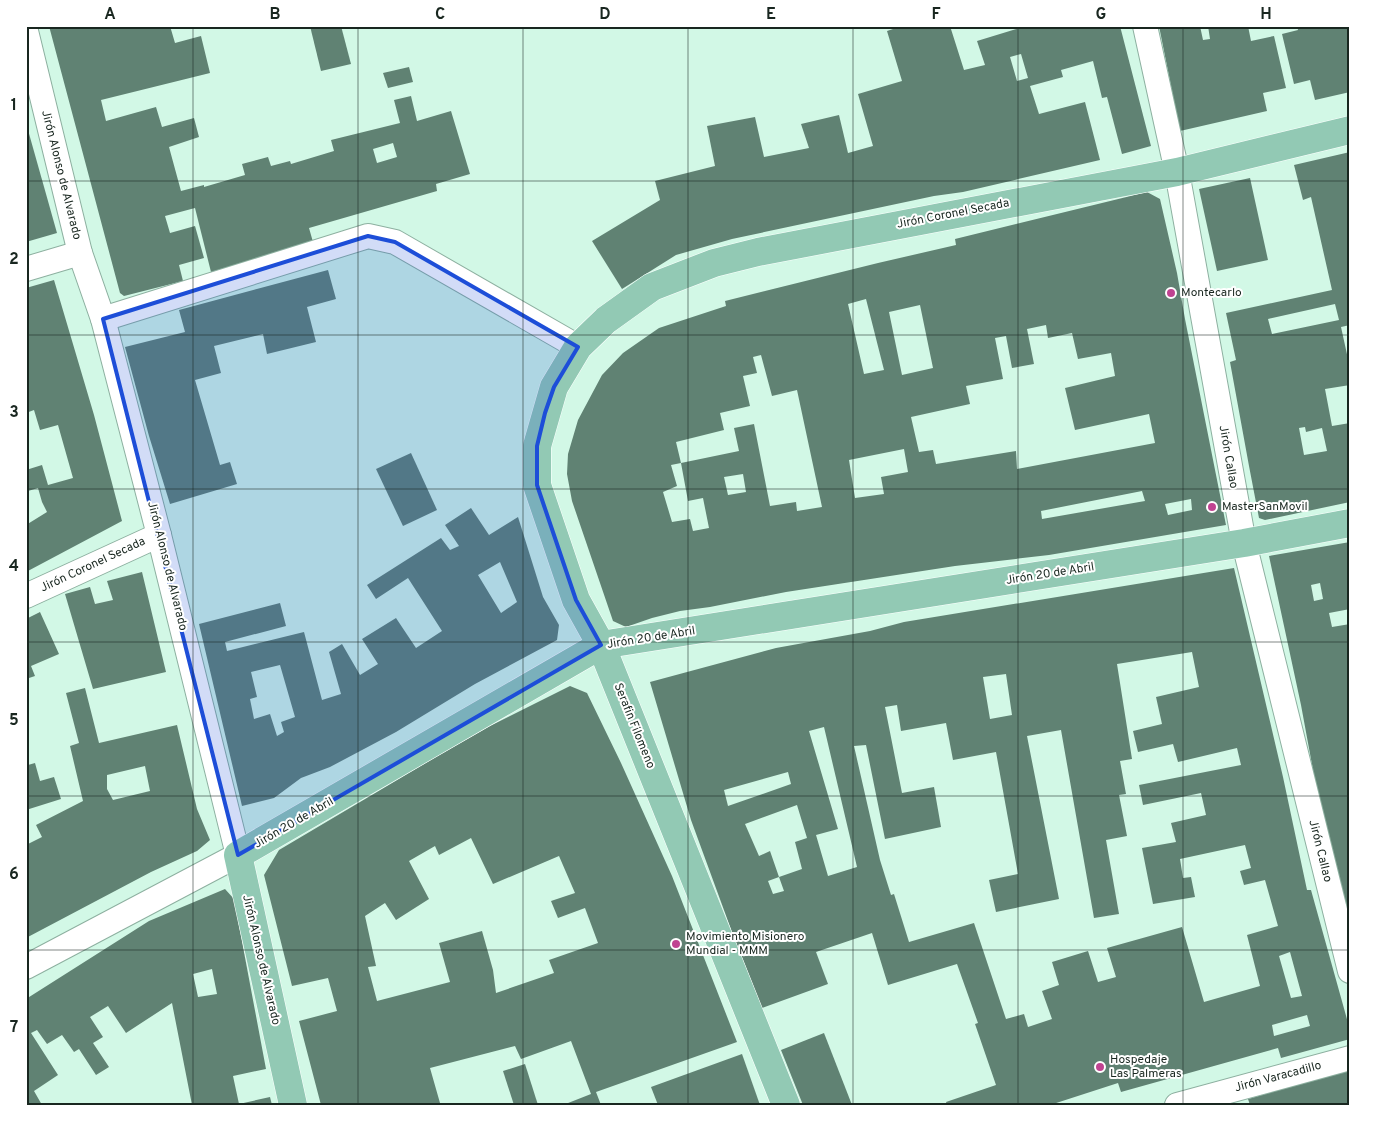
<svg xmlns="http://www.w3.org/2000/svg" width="1376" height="1131" viewBox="0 0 1376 1131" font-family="Overpass,sans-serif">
  <rect width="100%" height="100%" fill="#d2f8e6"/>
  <!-- building -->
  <g fill="#608273" fill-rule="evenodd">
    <path d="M49,26H170L175,43L201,36L210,73L101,100L106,121L156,107L162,127L194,118L199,137L169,147L181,191L204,185V187L245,175L242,164L268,157L271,166L290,161L291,164L334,151L331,140L400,123L394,100L411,96L417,121L451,111L470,174L436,184L437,191L309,228L313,242L211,272L195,208L165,216L170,233L195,226L204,258L179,265L183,281L124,296L120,293ZM393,143L397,157L377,163L373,149Z"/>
    <path d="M310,26H341L351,64L321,71Z"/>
    <path d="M902,26H950L964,70L985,65L977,41L1013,30L1027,26H1120L1151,146L1122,154L1107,97L1102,98L1093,61L1061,70L1063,77L1030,86L1039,114L1085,102L1100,160L963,192L934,196L732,239L676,255L622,289L592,241L660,200L655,181L715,166L707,126L755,117L764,157L809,148L801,124L839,115L848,153L873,146L858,94L902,81L887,31ZM1021,54L1028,78L1017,81L1010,57Z"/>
    <path d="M1159,26H1200L1203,40L1210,39L1208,26H1248L1251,41L1274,36L1286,88L1263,93L1267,111L1180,131Z"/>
    <path d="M1297,26H1350V92L1315,100L1310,80L1294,84L1282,34L1298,30Z"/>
    <path d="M409,67L413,82L388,88L383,73Z"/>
    <path d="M26,123L57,233L26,242Z"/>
    <path d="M1350,152V325L1341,327L1350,368V385L1325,389L1332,426L1350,423V502L1265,520L1259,518L1249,466L1230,362L1236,360L1226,313L1332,290L1311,197L1303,200L1294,165ZM1335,304L1339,320L1272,334L1268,319ZM1305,427L1306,432L1322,428L1327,451L1304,455L1299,428Z"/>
    <path d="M1250,178L1268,260L1217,271L1199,189Z"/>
    <path d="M1147,192L1160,199L1177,273L1185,319L1226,525L1049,555L955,566L786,592L710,607L680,611L652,618L626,627L613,621L572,501L567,474L568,454L578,420L602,375L623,353L659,328L726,306L725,301L878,263L956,245L955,239ZM866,299L884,370L864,374L848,304ZM920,305L933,368L902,375L889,312ZM1046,325L1048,338L1072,333L1078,359L1111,353L1115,376L1065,388L1075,430L1149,414L1155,443L1017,469L1016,451L936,464L933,450L919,452L911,417L970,404L966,386L1003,379L995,338L1006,336L1012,368L1034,364L1027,329ZM761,355L772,396L797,390L822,507L797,511L796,502L770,506L754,424L734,428L739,451L681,463L676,442L724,430L720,413L750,406L743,376L757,373L753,357ZM904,449L908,472L881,477L884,494L855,498L849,460ZM681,463L688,501L703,498L709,528L693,531L690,519L672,522L663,492L677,486L671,465ZM743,474L746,492L728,495L724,477ZM1142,491L1145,501L1042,519L1041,511ZM1191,499L1192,510L1168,515L1165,504Z"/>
    <path d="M328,270L336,299L307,307L316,342L267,354L263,334L214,346L221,373L195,380L220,465L230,462L237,484L170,504L149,436L125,347L185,332L179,310Z"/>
    <path d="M54,280L94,415L122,521L26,572V525L47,512L42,502L38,488L28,491L26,483V470L42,465L48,485L73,478L58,425L40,430L34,410L26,413V288Z"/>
    <path d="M411,453L437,510L403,526L376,469Z"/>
    <path d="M471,508L489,535L518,517L543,597L559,625L557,640L475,684L396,732L330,767L301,778L274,798L242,806L199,624L280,603L286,626L225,642L227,651L304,632L322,700L341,694L329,652L342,644L360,675L378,664L362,639L396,618L416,648L442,631L408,578L376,599L367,585L441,538L450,550L459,546L445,525ZM500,562L517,602L501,613L478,575ZM280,665L295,717L281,722L284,732L277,736L270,714L254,719L250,699L257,697L251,672Z"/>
    <path d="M1350,542V609L1329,613L1332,627L1350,624V935L1330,862L1301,705L1269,556ZM1320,583L1323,599L1314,601L1311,585Z"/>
    <path d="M1234,568L1283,777L1307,890H1311L1350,1030V1039L1281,1058L1278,1048L1121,1092L1118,1083L1050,1105H947L946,1102L996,1085L975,1024L978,1023L957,964L888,985L872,933L816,952L828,984L762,1008L732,932L691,820L650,682L776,648L870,631L904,622ZM1192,652L1199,687L1156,697L1162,724L1133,731L1138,752L1173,744L1178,762L1237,748L1241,765L1139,785L1143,805L1201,793L1206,815L1171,823L1176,842L1142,848L1153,904L1195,897L1191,877L1183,878L1180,859L1245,845L1251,868L1240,871L1244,885L1265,880L1278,926L1247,935L1260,986L1204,1002L1182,927L1107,948L1116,977L1098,982L1088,951L1052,962L1059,985L1042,991L1052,1019L1028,1027L1024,1014L1006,1019L974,923L909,942L894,894L891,895L880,860L854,746L866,745L885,839L941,827L934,787L902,793L885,707L897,705L901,731L946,723L953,760L996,752L1018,874L989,880L996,912L1059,899L1027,736L1061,730L1094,918L1119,914L1106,840L1127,836L1119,795L1126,794L1120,761L1132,759L1117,664ZM1006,674L1012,715L990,719L983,677ZM824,727L857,867L828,876L816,835L838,829L809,731ZM788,772L791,784L728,806L724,790ZM797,805L807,838L795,842L802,869L779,877L770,851L759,856L745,824ZM779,877L784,891L773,894L768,881ZM1290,952L1302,996L1291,998L1279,956ZM1307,1015L1310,1026L1274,1036L1272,1025Z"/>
    <path d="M142,572L166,672L93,689L65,594L90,587L95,604L113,600L107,581Z"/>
    <path d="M40,612L59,654L31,666L35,676L26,679V619Z"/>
    <path d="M570,686L587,693L621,763L672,876L737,1042L596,1092L601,1105H563L591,1094L571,1041L521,1059L515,1046L430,1068L440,1103L434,1105H321L299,1021L337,1011L328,978L292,986L264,875L279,850L436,757L490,726ZM471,838L493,884L559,856L575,893L551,901L558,918L585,908L598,943L549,960L554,973L496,993L493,970L482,931L439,943L450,982L377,1001L368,967L376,966L365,916L385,903L396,920L429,899L409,861L435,846L439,855Z"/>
    <path d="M85,688L99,743L177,725L197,809L210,840L197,851L151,872L26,938V845L42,837L36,825L83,801L70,746L79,743L66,693ZM145,766L150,791L113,800L107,789V775Z"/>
    <path d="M26,762L28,765L35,763L40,781L54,777L61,799L26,810Z"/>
    <path d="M225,889L234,899L266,1069L233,1076L239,1104L270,1097L272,1105H192L172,1003L126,1033L108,1006L90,1017L103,1037L93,1043L109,1067L96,1075L79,1049L74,1052L62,1035L47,1044L37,1030L31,1033L58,1075L34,1091L42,1105H26V999L149,921ZM212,969L217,994L198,997L193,974Z"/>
    <path d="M824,1033L852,1105H803L781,1050Z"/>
    <path d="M742,1054L760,1105H658L651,1087Z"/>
    <path d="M525,1064L538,1105H514L503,1071Z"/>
    <path d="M1350,1069V1105H1250L1248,1099Z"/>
  </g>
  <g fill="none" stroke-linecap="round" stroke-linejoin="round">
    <defs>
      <g id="minor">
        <path d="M1145,26L1177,172L1244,543L1350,971"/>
        <path d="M26,31L80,253L103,319L159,535L238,855L26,967"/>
        <path d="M26,269L80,253"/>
        <path d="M103,319L368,236L395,242L578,347"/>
        <path d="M26,596L159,535"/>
        <path d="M1177,1105L1350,1058"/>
      </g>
      <g id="major">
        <path d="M293,1105L238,855L601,645L1244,543L1350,523"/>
        <path d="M786,1105L601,645L576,600L537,485V446L554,387L578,347L606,320L652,287L714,263L758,252L1177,172L1350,130"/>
      </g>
    </defs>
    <!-- minor casing -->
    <use href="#minor" stroke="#8db0a0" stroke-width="26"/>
    <!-- major casing -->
    <use href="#major" stroke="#fff" stroke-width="29"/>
    <!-- minor -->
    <use href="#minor" stroke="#fff" stroke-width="24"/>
    <!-- major -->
    <use href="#major" stroke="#92c9b4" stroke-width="28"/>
  </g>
  <!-- marked area -->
  <path fill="#1d4ed8" fill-opacity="0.2" stroke="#1d4ed8" stroke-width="4" stroke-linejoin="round" d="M368,236L395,242L578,347L554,387L545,413L537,446V485L576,600L601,645L238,855L103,319Z"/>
  <!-- grid -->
  <path fill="none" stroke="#192720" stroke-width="1" stroke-opacity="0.55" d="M193,26V1105M358,26V1105M523,26V1105M688,26V1105M853,26V1105M1018,26V1105M1183,26V1105M26,181H1350M26,335H1350M26,489H1350M26,642H1350M26,796H1350M26,950H1350"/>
  <!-- markers -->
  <g fill="#c04391" stroke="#fff" stroke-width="2">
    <circle cx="1171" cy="293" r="5"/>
    <circle cx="1212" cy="507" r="5"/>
    <circle cx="676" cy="944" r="5"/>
    <circle cx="1100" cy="1067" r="5"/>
  </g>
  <g text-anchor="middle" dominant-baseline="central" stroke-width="4" stroke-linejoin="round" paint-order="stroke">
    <!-- street labels -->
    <g font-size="12" fill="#192720" stroke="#fff">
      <text transform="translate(61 175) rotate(76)">Jirón Alonso de Alvarado</text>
      <text transform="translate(953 214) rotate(-11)">Jirón Coronel Secada</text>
      <text transform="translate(1228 457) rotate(80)">Jirón Callao</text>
      <text transform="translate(93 565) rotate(-25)">Jirón Coronel Secada</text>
      <text transform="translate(167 566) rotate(76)">Jirón Alonso de Alvarado</text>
      <text transform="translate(1050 574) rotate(-9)">Jirón 20 de Abril</text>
      <text transform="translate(651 638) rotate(-9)">Jirón 20 de Abril</text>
      <text transform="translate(634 726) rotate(68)">Serafin Filomeno</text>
      <text transform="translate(294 823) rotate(-30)">Jirón 20 de Abril</text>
      <text transform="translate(1320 851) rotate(76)">Jirón Callao</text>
      <text transform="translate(261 960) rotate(77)">Jirón Alonso de Alvarado</text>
      <text transform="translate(1278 1077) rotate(-15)">Jirón Varacadillo</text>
    </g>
    <!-- poi labels -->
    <g font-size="12" fill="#192720" stroke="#fff" text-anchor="start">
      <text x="1181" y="293">Montecarlo</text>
      <text x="1222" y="507">MasterSanMovil</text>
      <text x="686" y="937">Movimiento Misionero<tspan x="686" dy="14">Mundial - MMM</tspan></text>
      <text x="1110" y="1060">Hospedaje<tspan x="1110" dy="14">Las Palmeras</tspan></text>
    </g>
  </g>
  <!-- border -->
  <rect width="1376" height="1131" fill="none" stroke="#ffffff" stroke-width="55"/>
  <rect x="28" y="28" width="1320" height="1076" fill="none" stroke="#192720" stroke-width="2"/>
  <g font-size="16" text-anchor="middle" font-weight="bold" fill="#192720">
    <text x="110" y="19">A</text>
    <text x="275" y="19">B</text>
    <text x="440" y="19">C</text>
    <text x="605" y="19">D</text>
    <text x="771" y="19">E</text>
    <text x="936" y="19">F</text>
    <text x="1101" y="19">G</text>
    <text x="1266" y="19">H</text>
    <text x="14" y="110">1</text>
    <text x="14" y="264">2</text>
    <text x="14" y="417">3</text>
    <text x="14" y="571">4</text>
    <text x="14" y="725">5</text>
    <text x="14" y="879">6</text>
    <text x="14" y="1032">7</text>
  </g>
</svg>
